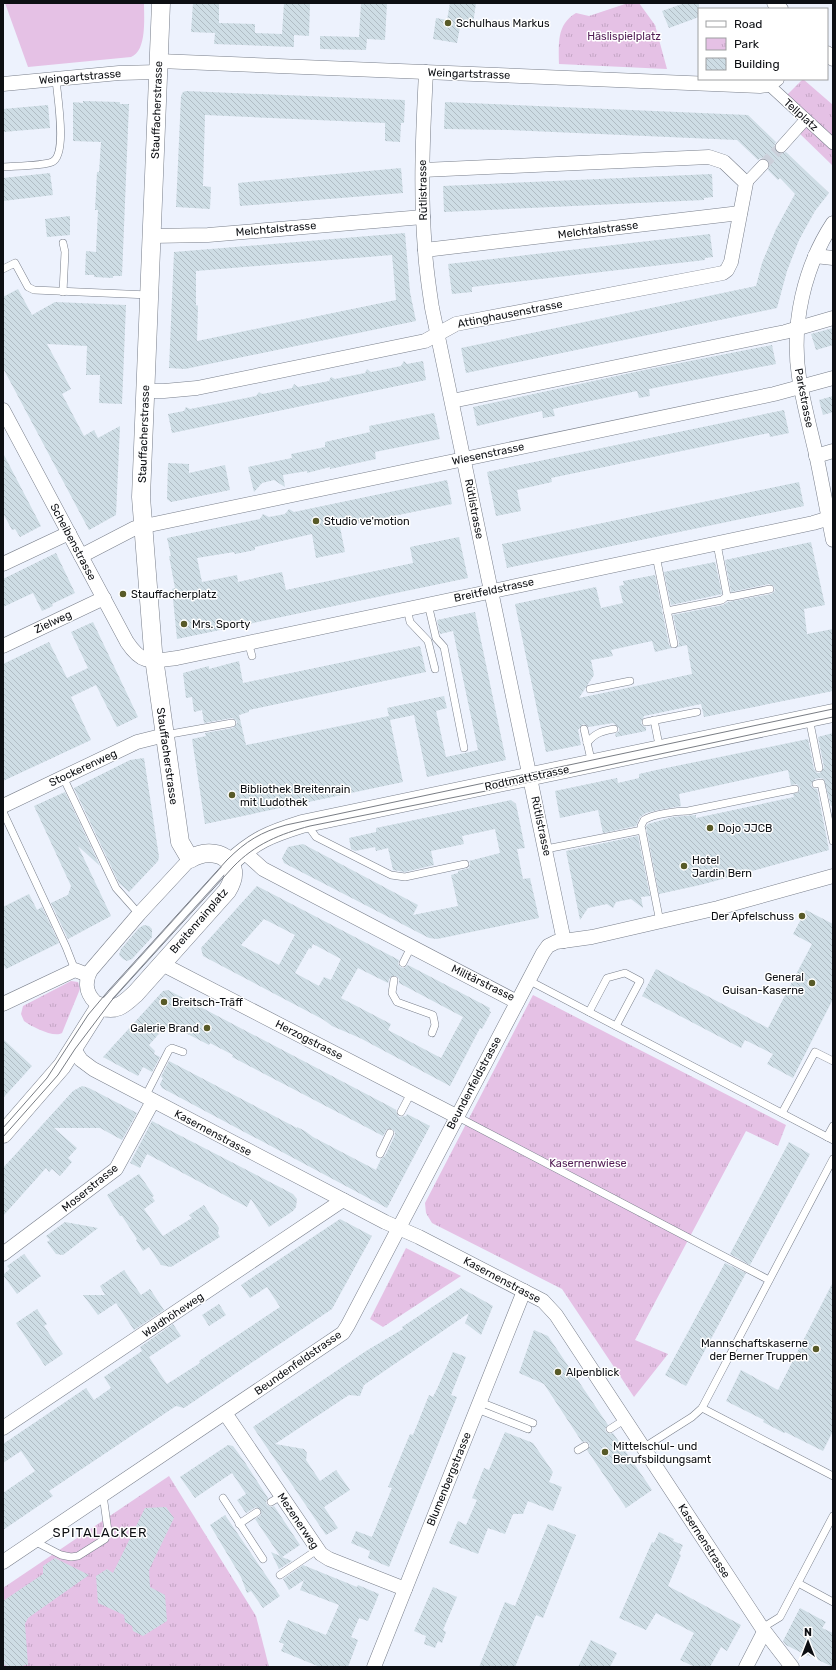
<svg xmlns="http://www.w3.org/2000/svg" width="836" height="1670" viewBox="0 0 836 1670" font-family="Rubik,sans-serif">
  <defs>
    <pattern id="park-tufts" width="24" height="20" patternUnits="userSpaceOnUse"><rect width="24" height="20" fill="#e5c1e5"/><path d="M3 7l-1-3M5 7V3M7 7l1-3M15 17l-1-3M17 17v-4M19 17l1-3" fill="none" stroke="#c3a5c4"/></pattern>
    <pattern id="building-back-hatch" width="6" height="6" patternUnits="userSpaceOnUse"><rect width="6" height="6" fill="#cedde5"/><path d="M-1 5l2 2M0 0l6 6M5-1l2 2" fill="none" stroke="#b0bcc4"/></pattern>
  </defs>
  <rect width="100%" height="100%" fill="#edf2fd"/>
  <!-- grass -->
  <path fill="#e5c1e5" d="M5,3H144C144,18 147,51 131,57L28,67Z"/>
  <!-- park -->
  <g fill="url(#park-tufts)">
    <path d="M628,3H639L655,25L667,69L559,64C559,44 556,25 576,13L589,16Z"/>
    <path d="M803,79L833,105V166L796,130L806,120L784,98Z"/>
    <path d="M71,981L78,982L80,989L62,1033C54,1038 32,1027 24,1021L21,1014L23,1006Z"/>
    <path d="M533,995L786,1125L778,1146L746,1131L635,1340L668,1354L634,1397L562,1289L432,1223L426,1213L425,1203Z"/>
    <path d="M406,1248L461,1276L383,1327L370,1319Z"/>
    <path d="M169,1476L256,1616L269,1667H3V1588Z"/>
  </g>
  <!-- building -->
  <g fill="url(#building-back-hatch)" fill-rule="evenodd">
    <path d="M193,3H219V23L255,24V33L282,34L284,3H310L309,36L294,35V47L214,44L215,33L191,32Z"/>
    <path d="M361,3H387L385,40L367,39L366,50L320,49V36L359,37Z"/>
    <path d="M450,3H476L473,24L461,22L457,43L433,39L436,18L447,20Z"/>
    <path d="M685,3H699V17L669,28L662,11Z"/>
    <path d="M186,91L405,100L404,123H401L400,142L385,141V123L205,115L203,186L211,187L210,209L176,207L181,96L183,92Z"/>
    <path d="M83,101L120,102V104H129L122,276H113V278L94,277V275H85L86,251L96,252L98,210H95L97,172H99L101,142L73,141V102L83,103Z"/>
    <path d="M445,102L748,115L776,142L774,146L776,152L780,154L786,152L829,193L815,211L799,240L787,271L777,308L466,373L461,348L756,286L762,263L776,229L795,194L780,178L778,180L768,170L770,163L767,160L761,158L758,160L737,140L508,130L444,129Z"/>
    <path d="M48,105L50,128L3,132V109Z"/>
    <path d="M401,168L403,193L240,206L238,183Z"/>
    <path d="M50,173L53,195L3,201V178Z"/>
    <path d="M712,174L713,197L704,198V200L444,212L443,186Z"/>
    <path d="M70,216V235L47,237L45,219Z"/>
    <path d="M405,233L410,292L416,321L185,369L169,368L174,252ZM392,255L396,300L197,341L198,306L196,305V271Z"/>
    <path d="M710,234L713,257L705,258V260L472,287V292L452,294L448,264Z"/>
    <path d="M18,289L32,315L55,302L126,305L122,404L99,403L100,375H86L87,346L47,344L71,389L62,394L84,436L94,430L98,438L120,426L116,515L89,530L3,368V297Z"/>
    <path d="M833,328V345L816,350L811,334Z"/>
    <path d="M772,345L776,364L649,389L650,396L639,398L637,391L553,409L555,416L543,418L542,411L477,426L473,407L649,369Z"/>
    <path d="M404,361L407,364L423,361L426,380L172,433L168,414L184,411L186,407L190,409L226,402L256,396L259,392L262,394L292,388L294,384L298,387L329,381L331,377L335,379L365,373L367,369L371,372L401,366Z"/>
    <path d="M833,396V412L823,415L819,400Z"/>
    <path d="M784,410L789,433L770,437L769,433L551,478L552,482L517,490L521,511L496,516L487,472Z"/>
    <path d="M434,413L440,439L375,452L376,459L330,469V467L307,473V471L283,475L285,487L274,480L262,483L254,492L248,467L292,458L291,454L325,447V442L370,432L369,426Z"/>
    <path d="M3,453L41,526L20,537L15,529L12,530L3,513Z"/>
    <path d="M168,463L189,464V473L225,465L230,490L171,502L167,499Z"/>
    <path d="M447,480L452,504L340,527L345,552L316,558L312,534L264,545L255,547V550L235,554L234,552L197,558L202,582L237,575L238,582L282,572L286,590L413,563L410,547L459,537L468,578L177,639L172,589L175,588L169,556H171L167,538L260,519L263,514L269,517L285,514L289,509L294,512Z"/>
    <path d="M799,482L804,506L507,568L502,544Z"/>
    <path d="M811,542L825,605L804,609L807,634L833,629V691L704,717L701,704L644,716L641,723L643,726L646,727V731L616,737L615,734L619,731V728L613,723L589,727L583,724L578,730L581,745L546,752L515,604L596,587L601,608L623,603L619,586L624,585L623,581L655,575L669,645L672,648L655,652L652,641L611,650L613,656L591,660L594,675L579,698L622,689L692,674L687,645L678,647L679,643L673,615L723,605L728,602L771,594L775,591L774,586L769,584L731,592L725,560Z"/>
    <path d="M56,553L75,593L52,604L53,606L42,611L33,593L3,607V579Z"/>
    <path d="M715,562L722,594L671,605L664,572Z"/>
    <path d="M475,612L506,760L427,777L414,715L390,720L403,782L205,824L192,739L206,736L205,733L233,728L237,723L236,720L232,718L204,723L202,710L194,712L192,697L186,698L183,673L209,666V669L239,661L243,683L420,646L426,672L249,710V712L239,715L246,745L389,716L387,708L444,696L447,708L436,711L446,757L465,753L478,750L453,631L440,634L437,620Z"/>
    <path d="M93,622L138,717L117,727L96,685L71,697L91,740L3,781V664L49,642L67,678L88,668L71,632Z"/>
    <path d="M833,733V806H831L824,779L820,778L815,779L811,785L813,788L817,789L829,850L700,885L659,894L646,827L648,824L673,817L696,815V818L794,797L793,794L799,792L800,788L797,784L791,785L788,770L679,794L681,806L658,810L646,813L640,817L636,826L603,833L598,810L560,818L555,791L617,778L618,783L639,778V774L661,769L808,739L814,769L817,773H820L824,767L818,737Z"/>
    <path d="M144,758L159,857L158,861L129,892L119,883L74,788L130,760Z"/>
    <path d="M65,792L100,866L78,846L111,916L68,939L51,903L68,895L71,886L34,806Z"/>
    <path d="M511,800L516,804L525,848L517,849L523,879L530,878L539,918L437,939L429,938L284,863L282,858L288,847L303,844L418,905L413,915L458,906L451,875L458,873V871L469,868L470,863L469,861L500,853L495,829L462,836L464,844L431,851L434,865L405,872L393,870L388,848L376,851L375,847L355,851L351,849L349,838L376,832V828Z"/>
    <path d="M638,836L650,896L641,897L643,908L631,899L616,902L613,908L607,904L588,908L580,920L566,851Z"/>
    <path d="M257,886L399,960L398,964L400,967L404,968L408,965L490,1008L489,1011L491,1012L482,1029L480,1028L450,1086L360,1038L332,1026L324,1020L203,956L201,948ZM264,919L295,935L279,965L241,945ZM313,944L341,959L331,980L324,977L319,986L295,973L309,948L311,949ZM358,968L388,983L390,977L397,976L399,979V983L463,1017L441,1058L388,1030L391,1024L341,998Z"/>
    <path d="M29,894L37,910L42,907L59,943L6,969L3,963V907Z"/>
    <path d="M806,910L833,924V999L793,1078L767,1064L773,1054L745,1040L741,1048L642,996L656,969L768,1028L812,944L793,934Z"/>
    <path d="M144,925L149,926L152,929V937L132,959L127,961L123,959L119,955L121,949L139,928Z"/>
    <path d="M168,990L391,1107L396,1110L397,1114L399,1117L406,1116L407,1114L430,1126L387,1208L162,1088L160,1084L163,1078L161,1077L169,1061L297,1128V1127L305,1131L313,1137L376,1170L381,1159L385,1156L395,1135V1132L392,1129H387L383,1136L232,1057L233,1055L210,1043L209,1045L176,1028H164L149,1045L155,1051L154,1054L160,1057L152,1072L143,1067L138,1076L103,1057L163,991Z"/>
    <path d="M3,1039L32,1066L3,1098Z"/>
    <path d="M82,1086L89,1088L137,1113L122,1140L100,1128H54L77,1148L68,1158L72,1162L60,1176L52,1169L49,1172L46,1168L3,1216V1168L73,1091Z"/>
    <path d="M152,1121L293,1194L297,1199L296,1207L293,1211L269,1227L251,1199L247,1207L147,1154L140,1168L130,1163Z"/>
    <path d="M789,1142L810,1154L750,1265L730,1254Z"/>
    <path d="M139,1174L154,1196L152,1197L155,1201L144,1209L163,1236L192,1218L189,1215L204,1205L219,1228L218,1233L220,1237L171,1267L161,1265L149,1247L143,1251L136,1240L137,1239L122,1216H120L107,1195Z"/>
    <path d="M340,1219L372,1236L332,1309L184,1408L176,1406L49,1491L53,1496L3,1530V1493L35,1471L21,1451L3,1463V1444L86,1388L94,1400L111,1388L104,1377L142,1351L140,1347L173,1324L181,1336L149,1357L167,1384L200,1363L199,1361L280,1307L267,1287L250,1298L241,1285Z"/>
    <path d="M65,1222L98,1228L63,1255L56,1254L47,1242L50,1240L46,1236Z"/>
    <path d="M24,1254L41,1276L17,1294L3,1275L10,1269L7,1266Z"/>
    <path d="M725,1263L746,1273L686,1386L665,1375Z"/>
    <path d="M124,1270L141,1295L150,1289L164,1310L134,1330L116,1303L98,1315L83,1295H105L100,1286Z"/>
    <path d="M833,1282V1431L823,1451L785,1432L784,1433L763,1422L764,1420L726,1401L741,1370L778,1390Z"/>
    <path d="M461,1288L493,1306L481,1335L465,1323L469,1313L364,1385L360,1396L349,1395L275,1444L304,1449L307,1453L306,1460L320,1481L336,1470L350,1490L324,1507L338,1528L326,1535L253,1427L366,1351L403,1329L402,1327Z"/>
    <path d="M219,1304L226,1315L209,1326L202,1315Z"/>
    <path d="M37,1309L47,1324L44,1326L63,1354L45,1366L16,1323Z"/>
    <path d="M534,1330L548,1336L608,1425L605,1429L606,1432L610,1434L613,1433L652,1490L626,1508L587,1450L590,1446L589,1443L585,1441L582,1442L544,1384L519,1373Z"/>
    <path d="M453,1352L466,1357L451,1395L457,1397L389,1567L368,1558L370,1551L351,1543L356,1531L372,1537L392,1488L388,1487L410,1434L413,1435L429,1395L433,1397L437,1389Z"/>
    <path d="M505,1432L533,1443L553,1472L549,1482L562,1487L553,1511L528,1501L523,1514H513L505,1534L488,1528L478,1554L449,1543L458,1521L466,1525L477,1500L472,1498L484,1468L489,1470Z"/>
    <path d="M228,1445L233,1446L244,1461L268,1498L266,1502L267,1505L271,1507L274,1506L300,1545L282,1557L292,1561L279,1569L271,1552L280,1556L255,1519L261,1515V1510L256,1507L246,1513L237,1500L246,1494L232,1473L195,1498L180,1477Z"/>
    <path d="M166,1507L174,1518L149,1570L150,1587L165,1595L167,1621L143,1636L133,1631L132,1626L125,1622L124,1615L98,1603L96,1576L107,1569L113,1573L145,1508Z"/>
    <path d="M225,1515L280,1596L263,1608L251,1591L247,1593L241,1577L210,1525Z"/>
    <path d="M548,1524L576,1535L543,1618L536,1615L515,1667H479L505,1602L515,1606Z"/>
    <path d="M659,1532L674,1539L673,1541L683,1545L679,1554L681,1555L668,1586L741,1625L727,1651L721,1647L710,1667H695L680,1660L694,1633L656,1613L646,1630L619,1618L652,1542L654,1543Z"/>
    <path d="M55,1558L89,1575L28,1618L25,1624L28,1665H24L23,1667H9L3,1664V1601L43,1574V1566Z"/>
    <path d="M303,1565L357,1587L358,1585L379,1594L368,1621L359,1618L351,1637L358,1640L348,1667H320L281,1651L284,1644L279,1642L288,1620L326,1635L339,1605L300,1590L304,1580L289,1590L283,1579Z"/>
    <path d="M433,1587L457,1597L443,1630L446,1632L442,1643L438,1641L435,1648L424,1644L426,1636L414,1631Z"/>
    <path d="M800,1608L826,1622L822,1628L833,1633V1667L808,1655V1656L786,1645L783,1641Z"/>
    <path d="M591,1640L617,1653L610,1667H578Z"/>
  </g>
  <g fill="none" stroke-linecap="round" stroke-linejoin="round">
    <!-- pedestrian-tunnel -->
    <path stroke="#cbd0da" stroke-width="11" stroke-dasharray="11 5.5" stroke-linecap="butt" d="M763,165L781,147"/>
    <defs>
      <g id="service">
        <path d="M3,167C15,166 42,166 52,162C68,155 57,95 56,79"/>
        <path d="M63,243L65,252L63,292"/>
        <path d="M3,269L15,263L28,287L34,290L149,295"/>
        <path d="M656,556L674,644"/>
        <path d="M727,596L730,597L770,589"/>
        <path d="M428,604L436,638L444,647L464,748"/>
        <path d="M407,608L410,622L428,641L435,669"/>
        <path d="M667,611L722,600L727,596L717,544"/>
        <path d="M248,642L252,656"/>
        <path d="M590,689L630,681"/>
        <path d="M809,718L819,768"/>
        <path d="M654,720L660,750"/>
        <path d="M646,722L697,712"/>
        <path d="M584,729L592,764"/>
        <path d="M165,735L232,723"/>
        <path d="M587,743C595,733 602,731 614,729"/>
        <path d="M63,777L116,888L139,914"/>
        <path d="M816,784L821,783L833,841"/>
        <path d="M3,812L66,947L75,970"/>
        <path d="M310,823L311,830L316,837L391,875L405,877L465,864"/>
        <path d="M546,849L642,830"/>
        <path d="M660,922L641,826L644,820C653,814 678,811 688,811L795,789"/>
        <path d="M403,963L411,947"/>
        <path d="M394,980L392,993L397,1002L433,1015L435,1025L432,1033"/>
        <path d="M528,980L833,1140"/>
        <path d="M101,1006L229,864"/>
        <path d="M589,1012L607,978L625,973L640,981L616,1026"/>
        <path d="M145,1097L169,1050L172,1048L183,1052"/>
        <path d="M401,1112L411,1093"/>
        <path d="M782,1113L815,1052L833,1061"/>
        <path d="M456,1116L769,1280"/>
        <path d="M827,1137L833,1126"/>
        <path d="M380,1154L390,1133"/>
        <path d="M480,1402L533,1423"/>
        <path d="M702,1408L833,1476"/>
        <path d="M477,1409L528,1429"/>
        <path d="M610,1429L624,1420"/>
        <path d="M643,1448L692,1417L702,1408L833,1159"/>
        <path d="M578,1450L585,1446"/>
        <path d="M223,1498L263,1559"/>
        <path d="M271,1502L281,1496"/>
        <path d="M239,1524L257,1512"/>
        <path d="M34,1541L61,1555L71,1557L78,1556L105,1539L108,1531L103,1495"/>
        <path d="M280,1575L317,1550"/>
        <path d="M798,1583L833,1602"/>
        <path d="M762,1628L780,1617L833,1516"/>
      </g>
      <g id="pedestrian">
        <path d="M769,85L833,144"/>
        <path d="M781,147L806,119"/>
        <path d="M746,183L763,165"/>
      </g>
      <g id="minor">
        <path d="M774,3L781,9"/>
        <path d="M827,53L833,59"/>
        <path d="M159,61L760,86L769,85L777,79"/>
        <path d="M426,72C423,131 420,191 425,250C426,269 429,288 432,308L564,941"/>
        <path d="M3,84L119,73L158,72"/>
        <path d="M833,223C804,267 791,324 799,377C803,402 810,428 816,454C822,482 827,511 833,540"/>
        <path d="M152,236L208,235L423,217"/>
        <path d="M425,250L740,213"/>
        <path d="M815,256L833,258"/>
        <path d="M145,391H164L197,388L425,341L456,324L723,273L727,270L731,262L746,183L724,162L709,157L423,170"/>
        <path d="M452,401L785,332L833,318"/>
        <path d="M3,410L127,642C143,666 152,661 177,658L813,523L833,517"/>
        <path d="M816,456L833,451"/>
        <path d="M81,556L135,528L774,394L833,378"/>
        <path d="M3,564L69,533"/>
        <path d="M3,646L104,598"/>
        <path d="M3,806L137,742L165,735"/>
        <path d="M243,851L263,869L517,1002"/>
        <path d="M162,964L456,1116"/>
        <path d="M3,1004L75,970L88,975"/>
        <path d="M100,1006C87,997 83,984 91,970L139,914L190,859"/>
        <path d="M73,1048L81,1060L93,1069L385,1222L419,1237L543,1301L556,1315L762,1628L792,1667"/>
        <path d="M3,1254L116,1169L153,1101"/>
        <path d="M225,1413L321,1554L329,1559L405,1589"/>
        <path d="M3,1428L343,1200"/>
        <path d="M3,1562L343,1333L348,1325L543,953L548,946L556,942L592,937L718,908L833,876"/>
        <path d="M374,1667L524,1291"/>
        <path d="M746,1667L764,1632"/>
      </g>
      <g id="tertiary">
        <path d="M230,863C255,840 270,834 302,824L833,713"/>
        <path d="M3,1134L62,1066L100,1006C117,1012 124,1004 136,993L227,891C247,860 214,844 190,859L180,842L153,651L141,497L161,3"/>
      </g>
    </defs>
    <!-- service casing -->
    <use href="#service" stroke="#797f8b" stroke-width="8"/>
    <!-- pedestrian casing -->
    <use href="#pedestrian" stroke="#797f8b" stroke-width="12"/>
    <!-- minor casing -->
    <use href="#minor" stroke="#797f8b" stroke-width="15"/>
    <!-- tertiary casing -->
    <use href="#tertiary" stroke="#797f8b" stroke-width="19"/>
    <!-- service -->
    <use href="#service" stroke="#fff" stroke-width="7"/>
    <!-- pedestrian -->
    <use href="#pedestrian" stroke="#fff" stroke-width="11"/>
    <!-- minor -->
    <use href="#minor" stroke="#fff" stroke-width="14"/>
    <!-- tertiary -->
    <use href="#tertiary" stroke="#fff" stroke-width="18"/>
    <!-- tram -->
    <g stroke="#797d84" stroke-width="1">
      <path d="M3,1128L47,1078L88,1015L109,990L227,860C246,841 261,832 286,825L833,709"/>
      <path d="M3,1137L58,1075L75,1049L112,1000L233,867C255,844 280,834 310,826L511,786L833,717"/>
    </g>
  </g>
  <!-- markers -->
  <g fill="#585a27" stroke="#fff" stroke-width="1.5">
    <circle cx="448" cy="23" r="4"/>
    <circle cx="316" cy="521" r="4"/>
    <circle cx="123" cy="594" r="4"/>
    <circle cx="184" cy="624" r="4"/>
    <circle cx="232" cy="795" r="4"/>
    <circle cx="710" cy="828" r="4"/>
    <circle cx="684" cy="866" r="4"/>
    <circle cx="802" cy="916" r="4"/>
    <circle cx="812" cy="983" r="4"/>
    <circle cx="164" cy="1002" r="4"/>
    <circle cx="207" cy="1028" r="4"/>
    <circle cx="816" cy="1349" r="4"/>
    <circle cx="558" cy="1372" r="4"/>
    <circle cx="605" cy="1452" r="4"/>
  </g>
  <g text-anchor="middle" dominant-baseline="central" stroke-width="3" stroke-linejoin="round" paint-order="stroke">
    <!-- poi labels -->
    <g font-size="11" fill="#0d0f13" stroke="#fff" text-anchor="start">
      <text x="456" y="23">Schulhaus Markus</text>
      <text x="324" y="521">Studio ve'motion</text>
      <text x="131" y="594">Stauffacherplatz</text>
      <text x="192" y="624">Mrs. Sporty</text>
      <text x="240" y="789">Bibliothek Breitenrain<tspan x="240" dy="13">mit Ludothek</tspan></text>
      <text x="718" y="828">Dojo JJCB</text>
      <text x="692" y="860">Hotel<tspan x="692" dy="13">Jardin Bern</tspan></text>
      <text x="794" y="916" text-anchor="end">Der Apfelschuss</text>
      <text x="804" y="977" text-anchor="end">General<tspan x="804" dy="13">Guisan-Kaserne</tspan></text>
      <text x="172" y="1002">Breitsch-Träff</text>
      <text x="199" y="1028" text-anchor="end">Galerie Brand</text>
      <text x="808" y="1343" text-anchor="end">Mannschaftskaserne<tspan x="808" dy="13">der Berner Truppen</tspan></text>
      <text x="566" y="1372">Alpenblick</text>
      <text x="613" y="1446">Mittelschul- und<tspan x="613" dy="13">Berufsbildungsamt</tspan></text>
    </g>
    <!-- park labels -->
    <g font-size="11" fill="#511c54" stroke="#fff">
      <text x="624" y="36">Häslispielplatz</text>
      <text x="588" y="1163">Kasernenwiese</text>
    </g>
    <!-- street labels -->
    <g font-size="11" fill="#0d0f13" stroke="#fff">
      <text transform="translate(469 74) rotate(2)">Weingartstrasse</text>
      <text transform="translate(80 77) rotate(-5)">Weingartstrasse</text>
      <text transform="translate(157 110) rotate(-88)">Stauffacherstrasse</text>
      <text transform="translate(801 115) rotate(42)">Tellplatz</text>
      <text transform="translate(423 190) rotate(-91)">Rütlistrasse</text>
      <text transform="translate(276 229) rotate(-5)">Melchtalstrasse</text>
      <text transform="translate(598 230) rotate(-7)">Melchtalstrasse</text>
      <text transform="translate(510 314) rotate(-11)">Attinghausenstrasse</text>
      <text transform="translate(804 398) rotate(79)">Parkstrasse</text>
      <text transform="translate(144 434) rotate(-88)">Stauffacherstrasse</text>
      <text transform="translate(488 454) rotate(-12)">Wiesenstrasse</text>
      <text transform="translate(474 509) rotate(79)">Rütlistrasse</text>
      <text transform="translate(73 542) rotate(62)">Scheibenstrasse</text>
      <text transform="translate(494 590) rotate(-12)">Breitfeldstrasse</text>
      <text transform="translate(53 622) rotate(-25)">Zielweg</text>
      <text transform="translate(167 756) rotate(82)">Stauffacherstrasse</text>
      <text transform="translate(83 768) rotate(-25)">Stockerenweg</text>
      <text transform="translate(527 778) rotate(-12)">Rodtmattstrasse</text>
      <text transform="translate(541 826) rotate(78)">Rütlistrasse</text>
      <text transform="translate(199 921) rotate(-49)">Breitenrainplatz</text>
      <text transform="translate(483 983) rotate(26)">Militärstrasse</text>
      <text transform="translate(309 1040) rotate(27)">Herzogstrasse</text>
      <text transform="translate(474 1083) rotate(-62)">Beundenfeldstrasse</text>
      <text transform="translate(213 1133) rotate(28)">Kasernenstrasse</text>
      <text transform="translate(90 1188) rotate(-39)">Moserstrasse</text>
      <text transform="translate(502 1280) rotate(28)">Kasernenstrasse</text>
      <text transform="translate(173 1315) rotate(-34)">Waldhöheweg</text>
      <text transform="translate(298 1363) rotate(-35)">Beundenfeldstrasse</text>
      <text transform="translate(449 1479) rotate(-68)">Blumenbergstrasse</text>
      <text transform="translate(298 1521) rotate(56)">Mezenerweg</text>
      <text transform="translate(704 1541) rotate(57)">Kasernenstrasse</text>
    </g>
    <!-- quarter labels -->
    <g font-size="13" letter-spacing="1" fill="#0d0f13" stroke="#fff">
      <text x="100" y="1532">SPITALACKER</text>
    </g>
  </g>
  <!-- border -->
  <rect width="836" height="1670" fill="none" stroke="#0d0f13" stroke-width="8"/>
  <!-- legend -->
  <rect x="698" y="8" width="130" height="72" fill="#ffffff" stroke="#9e9fa1"/>
  <rect x="706" y="21" width="20" height="6" fill="#ffffff" stroke="#9e9fa1"/>
  <text x="734" y="28" font-size="12" fill="#0d0f13">Road</text>
  <rect x="706" y="38" width="20" height="12" fill="url(#park-tufts)" stroke="#9e9fa1"/>
  <text x="734" y="48" font-size="12" fill="#0d0f13">Park</text>
  <rect x="706" y="58" width="20" height="12" fill="url(#building-back-hatch)" stroke="#9e9fa1"/>
  <text x="734" y="68" font-size="12" fill="#0d0f13">Building</text>
  <!-- north arrow -->
  <g transform="translate(808 1642)" stroke="#ffffff" stroke-width="3" paint-order="stroke">
  <path d="M0-3L7 15L0 10L-7 15Z" fill="#0d0f13"/>
  <text y="-6" font-size="11" font-weight="bold" text-anchor="middle" fill="#0d0f13">N</text>
  </g>
</svg>
